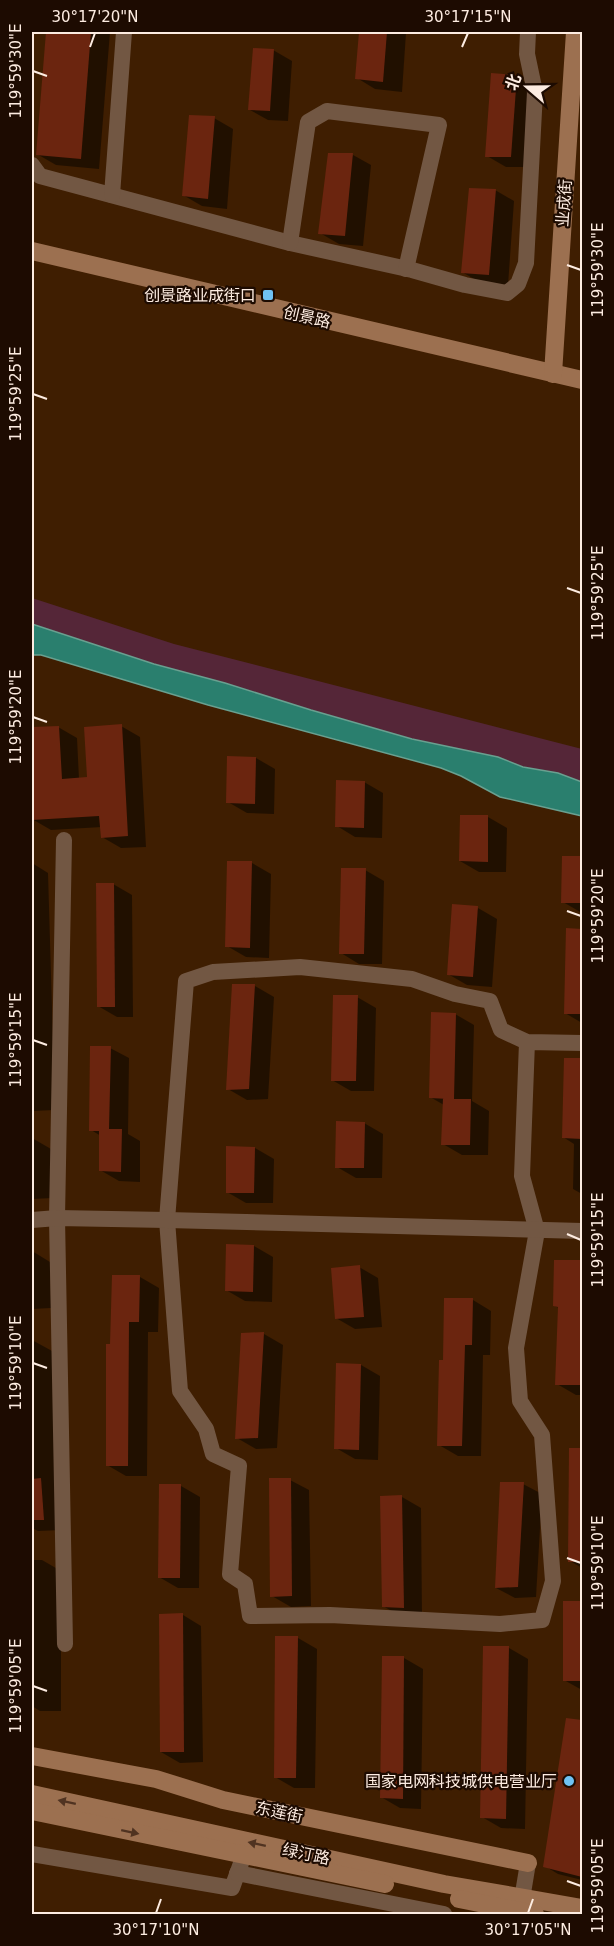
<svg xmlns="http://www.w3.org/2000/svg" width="614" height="1946" viewBox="0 0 614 1946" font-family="'DejaVu Sans','Noto Sans SC',sans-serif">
  <rect width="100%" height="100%" fill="#3f1e01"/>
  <!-- green -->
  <path fill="#552638" d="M32,598L174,644L582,749V782L558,773L523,767L498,757L412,739L311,710L225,683L154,664L32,624Z"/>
  <!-- water -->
  <path fill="#2a7f6e" stroke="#69a090" stroke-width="1.5" d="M32,624L154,664L225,683L311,710L412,739L498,757L523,767L558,773L582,782V816L500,797L461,776L441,768L208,705L41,655H32Z"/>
  <!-- shadow -->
  <g fill="#0007">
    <path d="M47,32H110L99,169L56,165L37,154Z"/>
    <path d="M361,32L406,33L402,92L375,89L357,78Z"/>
    <path d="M273,50L292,61L288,121L268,120L250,110Z"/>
    <path d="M517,77L535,88L530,167H506L487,156Z"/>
    <path d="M214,118L233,129L227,209L202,206L183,195Z"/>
    <path d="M353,155L371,165L363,246L339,244L320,233Z"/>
    <path d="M495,190L514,201L508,285L481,283L462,272Z"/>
    <path d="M121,726L140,737L146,847L121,848L102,837V827L51,830L32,819V729L58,727L77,738L79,779H89Z"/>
    <path d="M256,758L275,769L274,814L247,813L228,802Z"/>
    <path d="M364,782L383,793L382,838L355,837L337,826Z"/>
    <path d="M488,817L507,828L506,872H479L460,861Z"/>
    <path d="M564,857L582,858V913L563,902Z"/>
    <path d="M32,863L48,873L55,1110L32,1111Z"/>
    <path d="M252,863L271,874L269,958L246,957L227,946Z"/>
    <path d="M365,870L384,881L382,964H359L341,953Z"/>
    <path d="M113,884L132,895L133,1017H117L98,1006Z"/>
    <path d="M478,908L497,919L492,987L467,985L448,974Z"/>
    <path d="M567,930H582V1023L565,1013Z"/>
    <path d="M255,986L274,997L268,1099L247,1100L228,1089Z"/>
    <path d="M357,997L376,1008L374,1091H351L332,1080Z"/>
    <path d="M455,1014L474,1025L472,1101L489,1111L488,1155H462L443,1144L444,1105L430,1097Z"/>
    <path d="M110,1048L129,1058L128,1134L140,1141V1182L119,1181L100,1170L101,1136L91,1130Z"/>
    <path d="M566,1059L582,1060V1194L573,1189L574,1144L563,1137Z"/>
    <path d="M364,1123L383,1134L382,1178H356L337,1167Z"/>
    <path d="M32,1138L51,1149L53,1198L32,1199Z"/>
    <path d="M255,1148L274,1159L273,1203H246L227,1192Z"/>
    <path d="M254,1246L273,1257L272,1302L245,1301L226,1290Z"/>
    <path d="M32,1251L50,1262L51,1308L32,1309Z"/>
    <path d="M556,1261L582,1262V1395H576L557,1384L559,1308L555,1306Z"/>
    <path d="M359,1267L378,1278L382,1327L355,1329L336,1318Z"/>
    <path d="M140,1277L159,1288L158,1332H148L147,1476H126L107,1465L112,1346Z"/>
    <path d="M473,1300L491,1311L490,1355H483L481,1456H458L439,1445L444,1362Z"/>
    <path d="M264,1334L283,1345L277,1448L256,1449L237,1438Z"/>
    <path d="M32,1340L52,1351L62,1530L38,1531L32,1528Z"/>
    <path d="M361,1365L380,1376L378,1460L355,1459L336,1448Z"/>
    <path d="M571,1449H582V1568L570,1561Z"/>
    <path d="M290,1480L309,1490L311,1606L291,1607L272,1596Z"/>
    <path d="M523,1484L542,1494L536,1597L515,1598L496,1588Z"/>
    <path d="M181,1486L200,1497L199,1588H178L159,1577Z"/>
    <path d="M402,1497L421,1508L422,1618L402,1617L383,1606Z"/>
    <path d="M32,1560H42L61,1571V1711H40L32,1706Z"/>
    <path d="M565,1602H582V1690L564,1680Z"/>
    <path d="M183,1615L201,1626L203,1762L180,1763L161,1752Z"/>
    <path d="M298,1638L317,1649L315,1788H294L275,1777Z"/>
    <path d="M509,1648L528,1659L525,1829L501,1828L482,1817Z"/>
    <path d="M383,1658H404L423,1669L421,1809L400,1808L381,1797Z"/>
    <path d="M567,1720L582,1722V1880L558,1874L545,1866Z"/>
  </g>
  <!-- building -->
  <g fill="#6b250f">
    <path d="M46,32H91L81,159L36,155Z"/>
    <path d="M359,32H387L383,82L355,79Z"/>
    <path d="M253,48L274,49L270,111L248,110Z"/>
    <path d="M491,73L517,75L511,157H485Z"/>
    <path d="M189,115L215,116L208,199L182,196Z"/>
    <path d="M328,153H353L345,236L318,234Z"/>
    <path d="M469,188L496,189L489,275L461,273Z"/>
    <path d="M122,724L128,836L101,838L99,816L32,820V727L59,726L62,779L87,777L84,727Z"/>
    <path d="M227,756L256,757L255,804L226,803Z"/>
    <path d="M336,780L365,781L364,828L335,827Z"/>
    <path d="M460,815H488V862L459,861Z"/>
    <path d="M562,856H582V903H561Z"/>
    <path d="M227,861H252L250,948L225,947Z"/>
    <path d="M341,868H366L364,954H339Z"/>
    <path d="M96,883H114L115,1007H97Z"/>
    <path d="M452,904L478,906L473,977L447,975Z"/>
    <path d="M566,928L582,929V1014H564Z"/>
    <path d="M232,984H255L249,1089L226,1090Z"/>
    <path d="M333,995H358L356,1081H331Z"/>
    <path d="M431,1012L456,1013L454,1099H471L470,1145H441L443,1098L450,1099L429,1098Z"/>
    <path d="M90,1046H111L109,1129H122L121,1172L99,1171V1131H89Z"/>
    <path d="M564,1058H582V1139L562,1138Z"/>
    <path d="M336,1121L365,1122L364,1168H335Z"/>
    <path d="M226,1146L255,1147L254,1193H226Z"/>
    <path d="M226,1244L254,1245L253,1292L225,1291Z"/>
    <path d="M554,1260H582L580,1385H555L558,1307L553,1306Z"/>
    <path d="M360,1265L364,1317L335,1319L331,1268Z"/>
    <path d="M112,1275H140L139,1322H129L128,1466H106V1344H110Z"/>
    <path d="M444,1298H473L472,1345H465L462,1446H437L439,1360H443Z"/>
    <path d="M264,1332L258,1438L235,1439L241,1333Z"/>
    <path d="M336,1363L361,1364L359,1450L334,1449Z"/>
    <path d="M569,1448H582V1562H568Z"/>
    <path d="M41,1478L44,1520H32V1479Z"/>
    <path d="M269,1478H291L292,1596L270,1597Z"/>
    <path d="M500,1482H524L518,1587L495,1588Z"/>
    <path d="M159,1484H181L180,1578H158Z"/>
    <path d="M402,1495L404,1608L382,1607L380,1496Z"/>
    <rect x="563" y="1601" width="19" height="80"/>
    <path d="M183,1613L184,1752H160L159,1614Z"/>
    <path d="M275,1636H298L296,1778H274Z"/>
    <path d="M483,1646H509L506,1819L480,1818Z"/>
    <path d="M382,1656H404L403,1799L380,1798Z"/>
    <path d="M566,1718L582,1720V1877L543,1867Z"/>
  </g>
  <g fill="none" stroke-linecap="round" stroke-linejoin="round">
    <!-- street -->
    <g stroke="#725743" stroke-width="16">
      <path d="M32,165L40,176L290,243L412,270L465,285L507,293L518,284L526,263L535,92L527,54L528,32"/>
      <path d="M112,195L124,32"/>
      <path d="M290,243L308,122L327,111L439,125L406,269"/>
      <path d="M64,840L57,1218L65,1644"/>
      <path d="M527,1042L501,1030L490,1001L455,994L412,979L300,967L213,972L186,981L167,1220L180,1391L206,1429L213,1454L239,1466L230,1574L245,1584L250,1616L330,1615L500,1624L542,1620L553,1581L542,1435L520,1401L516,1348L537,1231L522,1176L527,1042L582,1043"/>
      <path d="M32,1220L57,1218L167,1220L582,1231"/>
      <path d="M32,1854L232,1888L244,1855"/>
      <path d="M237,1873L444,1914"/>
      <path d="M520,1911L528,1863"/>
    </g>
    <!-- secondary -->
    <g stroke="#9c7050" stroke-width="18">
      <path d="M32,251L582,380"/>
      <path d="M553,374L575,32"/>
      <path d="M32,1756L156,1779L223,1800L528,1863"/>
      <path d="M32,1794L444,1884L582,1908"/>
      <path d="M32,1811L385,1884"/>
      <path d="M459,1899L535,1914"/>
    </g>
  </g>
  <!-- one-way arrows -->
  <defs><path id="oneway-solid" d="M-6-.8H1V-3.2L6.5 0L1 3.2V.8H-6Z" transform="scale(1.5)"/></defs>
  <g fill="#503321">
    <use href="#oneway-solid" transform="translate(67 1802) rotate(-168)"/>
    <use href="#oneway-solid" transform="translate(130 1832) rotate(12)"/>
    <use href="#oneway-solid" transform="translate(257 1844) rotate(-168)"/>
  </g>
  <!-- ticks -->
  <path fill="none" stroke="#fdece1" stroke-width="2" d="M90,47L95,33M462,47L468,33M33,71L47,76M567,265L581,270M33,394L47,399M567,588L581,593M33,717L47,722M567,911L581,916M33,1040L47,1045M567,1234L581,1240M33,1363L47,1368M567,1558L581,1563M33,1686L47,1691M567,1881L581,1886M156,1913L161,1899M528,1913L533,1899"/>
  <!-- markers -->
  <g fill="#6fc2f4" stroke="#1d0b01" stroke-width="2">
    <rect x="262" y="289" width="12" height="12" rx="3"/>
    <circle cx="569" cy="1781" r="6"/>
  </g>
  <g text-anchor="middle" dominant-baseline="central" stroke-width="4.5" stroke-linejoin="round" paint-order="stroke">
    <!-- street labels -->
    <g font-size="16" fill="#fdece1" stroke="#1d0b01">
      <text transform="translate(564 203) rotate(-86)">业成街</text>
      <text transform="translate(307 317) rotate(13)">创景路</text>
      <text transform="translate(279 1812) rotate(12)">东莲街</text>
      <text transform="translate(306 1854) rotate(12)">绿汀路</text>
    </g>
    <!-- poi labels -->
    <g font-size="16" fill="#fdece1" stroke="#1d0b01" text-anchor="end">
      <text x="256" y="295">创景路业成街口</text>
      <text x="557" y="1781">国家电网科技城供电营业厅</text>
    </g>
  </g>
  <!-- border -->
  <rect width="614" height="1946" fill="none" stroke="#1d0b01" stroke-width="66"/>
  <!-- north arrow -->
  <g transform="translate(527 87) rotate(290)" stroke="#1d0b01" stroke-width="4.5" paint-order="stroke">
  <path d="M0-4.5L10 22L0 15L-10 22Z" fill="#fdece1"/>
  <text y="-9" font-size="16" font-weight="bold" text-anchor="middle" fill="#fdece1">北</text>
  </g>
  <rect x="33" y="33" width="548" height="1880" fill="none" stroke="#fdece1" stroke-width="2"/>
  <g font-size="15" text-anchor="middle" fill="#fdece1">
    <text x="95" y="22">30°17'20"N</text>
    <text x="468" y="22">30°17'15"N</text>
    <text transform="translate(16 71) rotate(-90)" y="5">119°59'30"E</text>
    <text transform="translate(598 270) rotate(-90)" y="5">119°59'30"E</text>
    <text transform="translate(16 394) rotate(-90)" y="5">119°59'25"E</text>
    <text transform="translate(598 593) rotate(-90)" y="5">119°59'25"E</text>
    <text transform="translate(16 717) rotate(-90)" y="5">119°59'20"E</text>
    <text transform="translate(598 916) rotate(-90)" y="5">119°59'20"E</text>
    <text transform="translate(16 1040) rotate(-90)" y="5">119°59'15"E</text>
    <text transform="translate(598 1240) rotate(-90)" y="5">119°59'15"E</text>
    <text transform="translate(16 1363) rotate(-90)" y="5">119°59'10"E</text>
    <text transform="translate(598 1563) rotate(-90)" y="5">119°59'10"E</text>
    <text transform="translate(16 1686) rotate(-90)" y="5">119°59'05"E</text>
    <text transform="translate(598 1886) rotate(-90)" y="5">119°59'05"E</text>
    <text x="156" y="1935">30°17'10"N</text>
    <text x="528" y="1935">30°17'05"N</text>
  </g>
</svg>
